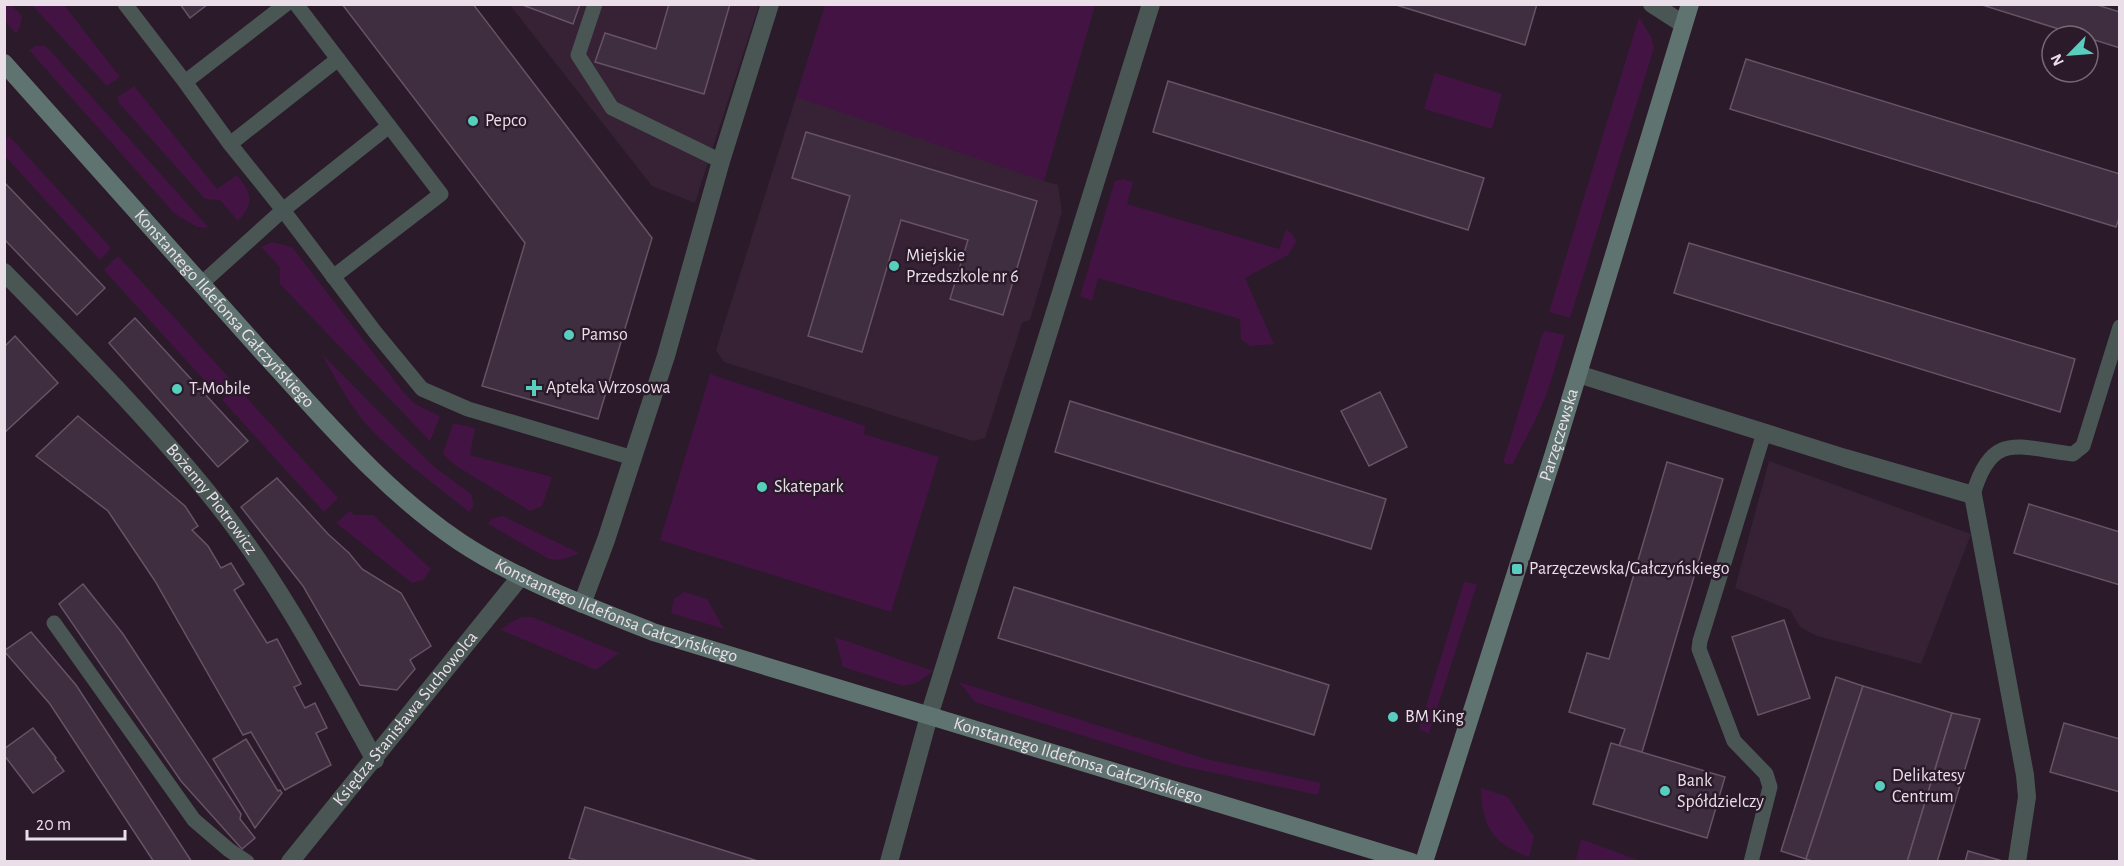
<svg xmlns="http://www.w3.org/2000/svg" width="2124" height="866" viewBox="0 0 2124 866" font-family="'Alegreya Sans',sans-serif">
  <rect width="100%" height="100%" fill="#2a1a2a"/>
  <!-- built -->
  <g fill="#362135">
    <path d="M510,5H759L695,203L652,186Z"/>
    <path d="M825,5H1095L1044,181L1058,185L1062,212L1030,320L1022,323L985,438L973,441L724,362L716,350Z"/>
    <path d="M1769,461L1971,534L1921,664L1817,636L1800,627L1790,610L1735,588Z"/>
  </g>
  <!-- green -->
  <g fill="#431443">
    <path d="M4,5H11L22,16L20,27L16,34L5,21Z"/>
    <path d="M32,5H64L120,77L107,86Z"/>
    <path d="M825,5H1095L1044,181L796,97Z"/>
    <path d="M1639,17L1651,37L1654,48L1570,318L1549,312Z"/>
    <path d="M36,46H46L209,228L197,227L175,214L29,50Z"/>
    <path d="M1435,73L1502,94L1492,129L1424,109Z"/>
    <path d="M134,86L217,189L237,175C252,194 255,202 238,221L220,200L205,199L119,103L118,97Z"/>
    <path d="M9,136L111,248L100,260L5,156V140Z"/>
    <path d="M1123,179L1133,182L1127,204L1279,249L1286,229L1293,235L1296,242L1288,255L1245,278L1274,344L1250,346L1241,339L1240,319L1098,278L1092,301L1080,296L1115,181Z"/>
    <path d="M272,242L292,247L404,393L415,404L440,416L430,441L280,284V267L261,247Z"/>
    <path d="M118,256L230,379L216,393L104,270Z"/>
    <path d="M1545,331L1565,335L1547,393L1536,419L1512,465L1503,463L1542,335Z"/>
    <path d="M321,353L433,466L471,494L474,506L469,512C435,484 396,457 366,424C348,403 335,377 321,353Z"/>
    <path d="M710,374L865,426L864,434L939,457L891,612L660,540Z"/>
    <path d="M236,386L338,498L324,512L222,400Z"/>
    <path d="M453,423L475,428L470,455L552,477L542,506L530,511L456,466L443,454Z"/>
    <path d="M350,511L354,515H373L431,569L423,580L412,583L336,523Z"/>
    <path d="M503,516L579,553C568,558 561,561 549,559L488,524L491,519Z"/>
    <path d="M1464,582L1477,584L1429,734L1419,729Z"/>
    <path d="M684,592L707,599L724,629L671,613L674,599Z"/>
    <path d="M522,617H532L619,653L596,670L501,630L509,623Z"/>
    <path d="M835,637L933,671L917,683L903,686L843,667Z"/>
    <path d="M959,682L1206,759L1321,783L1318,795L1181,766L984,705L975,702Z"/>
    <path d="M1481,788L1508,797L1534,837L1529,857C1492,844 1482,826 1481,788Z"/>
    <path d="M1581,839L1641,861L1582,862L1576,859Z"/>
  </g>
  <!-- building -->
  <g fill="#3f2e3f" stroke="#665365" stroke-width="1.5">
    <path d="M180,4H208L190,18Z"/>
    <path d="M342,4H473L652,238L598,419L482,386L525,243Z"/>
    <path d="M520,4H580L573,24Z"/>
    <path d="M669,4H730L704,94L595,62L605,33L656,49Z"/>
    <path d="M1393,4H1537L1525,45Z"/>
    <path d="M1979,4H2094L2120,12V48L2088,38V36H2081Z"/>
    <path d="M1746,59L2120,174V215L2116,227L1730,109Z"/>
    <path d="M1168,81L1484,178L1468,230L1153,132Z"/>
    <path d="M806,132L1037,201L1003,315L950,299L968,240L901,220L862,352L808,336L850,196L792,178Z"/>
    <path d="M4,182L105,288L77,315L4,239Z"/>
    <path d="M1689,243L2075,359L2060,412L1674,293Z"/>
    <path d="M135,318L248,441L218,467L109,343Z"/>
    <path d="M15,336L58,383L4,433V347Z"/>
    <path d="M1380,392L1407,447L1369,466L1341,411Z"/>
    <path d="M1070,401L1386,499L1371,549L1055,452Z"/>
    <path d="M78,416L185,506L198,526L192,530L208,546L221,568L231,563L244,584L234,590L267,643L277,639L301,684L294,687L305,708L315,703L327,728L316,733L331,765L285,790L251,732L243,735L155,581L108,511L36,456Z"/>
    <path d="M1667,462L1723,479L1642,752L1619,746L1625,729L1569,712L1587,653L1609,659Z"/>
    <path d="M277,478L328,534L349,553L362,569L401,593L431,646L410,660L415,669L397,690L360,685L303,586L241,507Z"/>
    <path d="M2029,504L2120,532V585L2014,553Z"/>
    <path d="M83,584L123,634L241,814L240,819L255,838L242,849L181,781L59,604Z"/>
    <path d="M1014,587L1329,685L1314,735L998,638Z"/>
    <path d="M1784,620L1810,698L1758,715L1732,637Z"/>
    <path d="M31,632L76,685L192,862H154L50,704L4,651Z"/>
    <path d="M1836,677L1863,686L1806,859L1781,851Z"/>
    <path d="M1863,686L1952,713L1907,862H1815L1806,859Z"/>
    <path d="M1952,713L1980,719L1937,862H1907Z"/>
    <path d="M2064,723L2120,739V792L2050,772Z"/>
    <path d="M33,728L56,758L55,759L64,771L33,793L4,755V749Z"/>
    <path d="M246,739L278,791L280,790L282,793L255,828L213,759Z"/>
    <path d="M1611,743L1725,777L1707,838L1593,804Z"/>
    <path d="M585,807L761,862H582L569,858Z"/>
    <path d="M1968,851L2006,862H1965Z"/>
  </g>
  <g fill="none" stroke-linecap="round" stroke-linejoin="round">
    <!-- lane -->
    <g stroke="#495654" stroke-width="15">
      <path d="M125,4L185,82L230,144L283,210L375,332L422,389L468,409L633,458"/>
      <path d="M296,4L441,194L333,277"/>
      <path d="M595,4L578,55L612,108L721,161"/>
      <path d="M185,82L286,4"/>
      <path d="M230,144L338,59"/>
      <path d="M201,284L283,210L389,126"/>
      <path d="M1973,495C1992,428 2021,449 2073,454L2083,446L2120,327"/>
      <path d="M54,623L194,820L229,850L247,862"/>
      <path d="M1751,862L1770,787L1766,774L1734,741L1699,649L1700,641L1764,433"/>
    </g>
    <!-- street -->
    <g stroke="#495654" stroke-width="18">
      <path d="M1652,4L1683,24"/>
      <path id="s1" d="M4,272C77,347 152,422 217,504C279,582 326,672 375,760"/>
      <path d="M1578,374L1845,458L1973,495L2025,775L2027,797L2017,862"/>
      <path d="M582,604L606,540L666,356L721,161L770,4"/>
      <path id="s2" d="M290,862L521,576"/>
      <path d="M889,862L929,716L1151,4"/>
    </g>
    <!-- secondary -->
    <g stroke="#5f7470" stroke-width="18">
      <path id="s3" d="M4,63C91,160 177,258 264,354C326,421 384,491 460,542C519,581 588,606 653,632L1412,862"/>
      <path id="s4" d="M1424,862L1554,453L1690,4"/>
    </g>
  </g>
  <!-- markers -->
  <g fill="#58cebf" stroke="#2a1a2a" stroke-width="2">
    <circle cx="473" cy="121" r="6"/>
    <circle cx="894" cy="266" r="6"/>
    <circle cx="569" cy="335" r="6"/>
    <path d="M531 379h6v6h6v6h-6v6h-6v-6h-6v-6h6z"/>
    <circle cx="177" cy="389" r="6"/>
    <circle cx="762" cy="487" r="6"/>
    <rect x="1511" y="563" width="12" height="12" rx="3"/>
    <circle cx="1393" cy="717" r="6"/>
    <circle cx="1880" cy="786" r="6"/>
    <circle cx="1665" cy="791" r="6"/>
  </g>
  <g text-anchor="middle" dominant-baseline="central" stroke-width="5" stroke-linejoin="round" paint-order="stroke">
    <!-- poi labels -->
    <g font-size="18" fill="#eadfe9" stroke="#2a1a2a" text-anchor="start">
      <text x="485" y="121">Pepco</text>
      <text x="906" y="256">Miejskie<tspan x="906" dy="21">Przedszkole nr 6</tspan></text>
      <text x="581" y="335">Pamso</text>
      <text x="546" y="388">Apteka Wrzosowa</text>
      <text x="189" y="389">T-Mobile</text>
      <text x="774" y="487">Skatepark</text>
      <text x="1529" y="569">Parzęczewska/Gałczyńskiego</text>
      <text x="1405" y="717">BM King</text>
      <text x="1892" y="776">Delikatesy<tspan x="1892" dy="21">Centrum</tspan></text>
      <text x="1677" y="781">Bank<tspan x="1677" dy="21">Spółdzielczy</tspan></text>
    </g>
    <!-- street labels -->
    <g font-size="18" fill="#eadfe9" stroke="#2a1a2a">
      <text stroke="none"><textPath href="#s3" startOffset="330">Konstantego Ildefonsa Gałczyńskiego</textPath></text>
      <text stroke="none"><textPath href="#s4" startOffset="448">Parzęczewska</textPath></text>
      <text stroke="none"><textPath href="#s1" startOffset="308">Bożenny Piotrowicz</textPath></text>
      <text stroke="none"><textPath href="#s3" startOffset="834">Konstantego Ildefonsa Gałczyńskiego</textPath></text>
      <text stroke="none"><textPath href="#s2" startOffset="184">Księdza Stanisława Suchowolca</textPath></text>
      <text stroke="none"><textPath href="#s3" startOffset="1320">Konstantego Ildefonsa Gałczyńskiego</textPath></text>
    </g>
  </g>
  <!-- border -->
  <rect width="2124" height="866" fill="none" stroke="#eadfe9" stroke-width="12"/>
  <!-- north arrow -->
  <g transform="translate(2070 54) rotate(245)"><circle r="28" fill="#2a1a2a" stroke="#776976" stroke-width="1.5"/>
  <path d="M0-4.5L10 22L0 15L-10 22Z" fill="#58cebf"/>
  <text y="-9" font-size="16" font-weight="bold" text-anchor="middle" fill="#eadfe9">N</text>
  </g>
  <!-- scale -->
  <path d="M27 830v9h98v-9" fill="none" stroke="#eadfe9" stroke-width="3"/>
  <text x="36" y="830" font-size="18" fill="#eadfe9" stroke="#2a1a2a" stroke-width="4.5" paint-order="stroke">20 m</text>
</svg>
